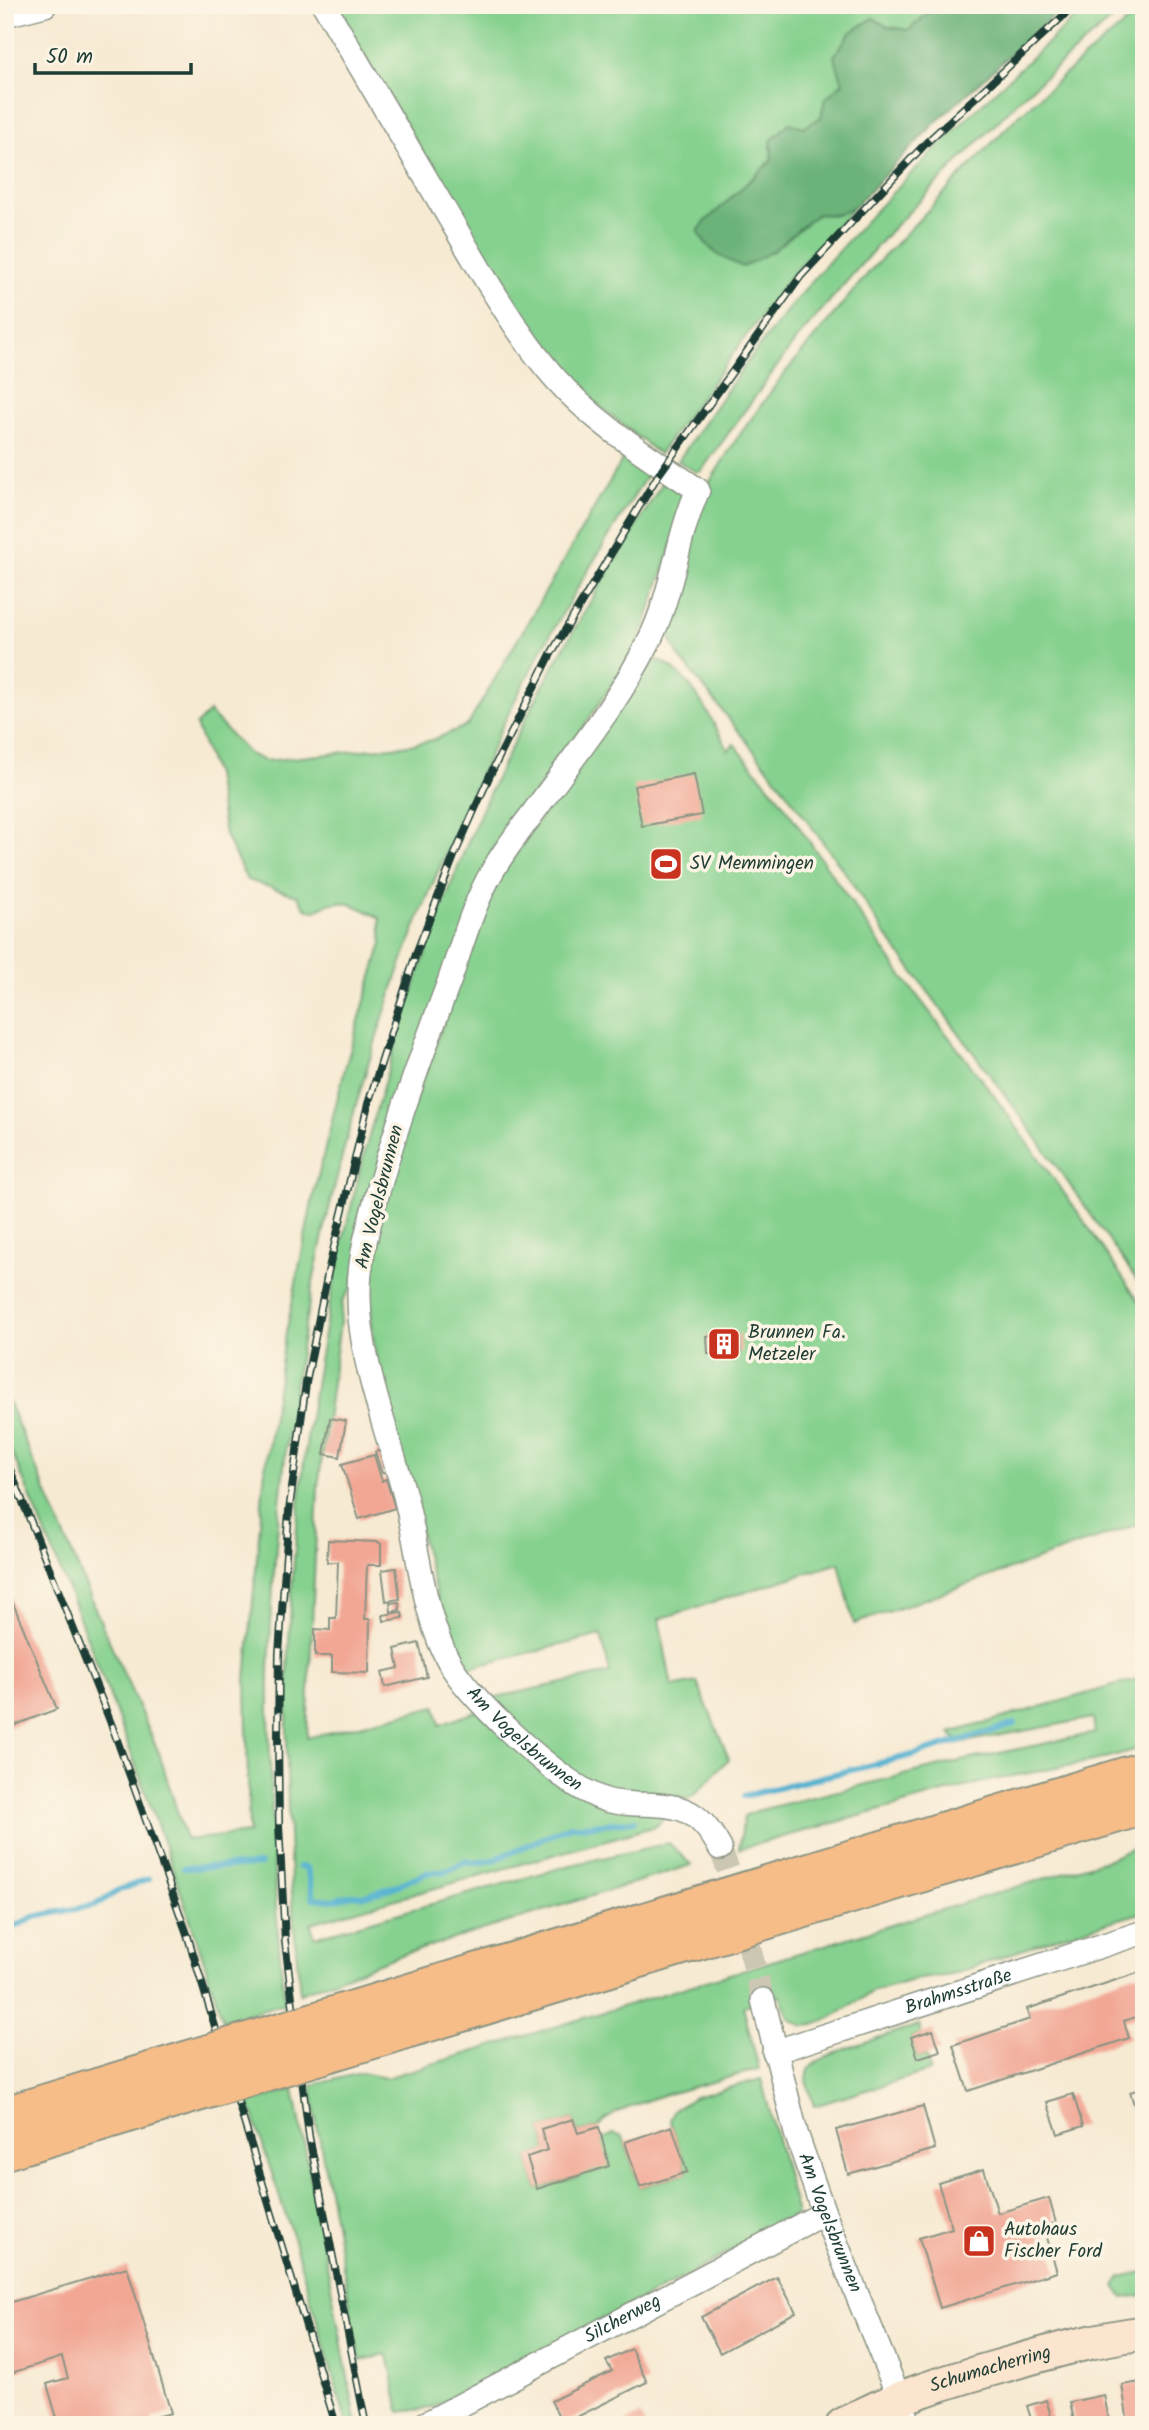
<svg xmlns="http://www.w3.org/2000/svg" width="1149" height="2430" viewBox="0 0 1149 2430" font-family="Kalam,sans-serif">
  <rect width="100%" height="100%" fill="#fcf5e5"/>
  <filter id="ink" filterUnits="userSpaceOnUse"><feTurbulence type="fractalNoise" baseFrequency=".0143" numOctaves="2"/><feDisplacementMap in="SourceGraphic" scale="14" xChannelSelector="R" yChannelSelector="G"/><feConvolveMatrix kernelMatrix="1 2 1 2 8 2 1 2 1" color-interpolation-filters="sRGB"/></filter>
  <filter id="wash" filterUnits="userSpaceOnUse"><feTurbulence type="fractalNoise" baseFrequency=".00686" numOctaves="4" result="noise"/><feDisplacementMap in="SourceGraphic" scale="28" xChannelSelector="R" yChannelSelector="G"/><feGaussianBlur stdDeviation="1.57" result="paint"/><feColorMatrix in="noise" values="0 0 0 0 0 0 0 0 0 0 0 0 0 0 0 0 0 1.4 0 .05"/><feComposite in="paint" operator="in"/></filter>
  <g filter="url(#wash)">
    <rect width="100%" height="100%" fill="#f7ead3"/>
    <!-- green -->
    <g fill="#86d18f" stroke="#528762" stroke-width="2">
      <path d="M334,5H937L909,30L888,27L873,18L843,83L825,99L821,117L805,127L789,124L771,141L773,251L817,214L836,215L854,207L789,278L659,454L577,388L534,338Z"/>
      <path d="M1089,5H1128L1023,96L890,231L796,340L701,471L696,472L678,461C713,409 750,356 790,307C881,197 984,100 1089,5Z"/>
      <path d="M1144,8V1290L1028,1126L883,931L846,874L782,786L679,656L668,634L667,624L704,491L736,440L783,375L871,270L1016,118L1082,59Z"/>
      <path d="M628,450L652,467C602,547 551,628 509,712C498,734 489,757 479,779C448,847 417,917 393,988C317,1208 276,1440 269,1671C268,1712 270,1752 271,1793C273,1863 276,1933 285,2003L223,2021C161,1822 86,1628 5,1436V1394L102,1625L159,1753L186,1840L249,1833L246,1679L265,1469L284,1344L313,1197L345,1068L382,943L380,918C355,905 340,894 315,911L306,909L298,896L247,880L225,835L215,775L196,725L209,712L249,754L265,761L410,745L433,740L468,725Z"/>
      <path d="M663,482L680,491L684,502L678,528L638,645L584,726L493,849L352,1287L343,1300L318,1487L307,1738L436,1706L440,1725L478,1711L526,1754L665,1817L656,1826L311,1923L314,1937L571,1865L669,1843L691,1865L392,1958L300,1993C287,1864 283,1733 291,1603C306,1347 369,1091 463,854C516,723 589,601 663,482Z"/>
      <path d="M655,659C689,670 712,720 728,750L734,744L780,799L902,976L992,1093L1077,1211L1144,1309V1522L854,1624L839,1563L659,1619L672,1687L697,1682L729,1759C715,1771 703,1790 688,1799C665,1794 640,1800 618,1794C573,1783 522,1730 487,1699L610,1673L601,1635L464,1669L442,1616L376,1364L367,1278L392,1163L492,888L649,661Z"/>
      <path d="M1144,1677V1747L1098,1760L987,1781L739,1849L744,1816L756,1811L961,1761L1095,1733L1093,1718L959,1743L950,1733Z"/>
      <path d="M1144,1843V1912L1063,1935L951,1975L913,1980L874,1991L832,2017L814,2025L803,2026L790,2019L780,1996L743,2007L759,2069L653,2098L618,2112L605,2120L599,2127L578,2133L573,2119L541,2129L547,2150L527,2157L537,2189L578,2177L602,2141L613,2134L622,2136L625,2142L640,2187L687,2172L670,2120L673,2111L695,2097L761,2079L797,2214L681,2279L432,2408L400,2412L388,2355L360,2360L316,2119L312,2085L361,2073L386,2078L1109,1859Z"/>
      <path d="M919,2025L921,2034L911,2037L918,2058L926,2056L930,2071L814,2106C811,2094 803,2080 810,2068C821,2053 898,2032 919,2025Z"/>
      <path d="M294,2089L357,2425H347L294,2241L249,2103Z"/>
      <path d="M1144,2272V2295L1123,2298L1115,2286L1121,2277Z"/>
    </g>
    <!-- forest -->
    <path fill="#6cb37a" stroke="#467857" stroke-width="2" d="M937,5H1065L935,123L854,207L836,215L817,214L773,251L743,267C722,258 709,252 698,231L705,222L772,160L771,141L789,123L805,127L821,117L825,99L843,83L834,56L850,33L873,18L888,27L909,30Z"/>
    <g fill="none" stroke-linecap="round" stroke-linejoin="round">
      <!-- stream -->
      <g stroke="#51b1d0" stroke-width="6">
        <path d="M744,1796L913,1755L1015,1724"/>
        <path d="M299,1867L307,1868L313,1898L332,1900L353,1895L364,1896L391,1888L426,1873L447,1871L465,1861L474,1863L494,1860L570,1826H584L634,1821"/>
        <path d="M184,1868L260,1865"/>
        <path d="M5,1931L34,1917L95,1905L119,1890L149,1879"/>
      </g>
    </g>
    <g id="blocks">
      <!-- building -->
      <g fill="#f2a795">
        <path d="M694,774L702,815L642,826L634,786Z"/>
        <path d="M740,1334L741,1352L708,1354L707,1336Z"/>
        <path d="M330,1418L346,1421L340,1457L324,1454Z"/>
        <path d="M385,1449L391,1470L382,1473L375,1452Z"/>
        <path d="M374,1455L382,1481L386,1479L395,1508L359,1519L342,1464Z"/>
        <path d="M328,1540L378,1542L381,1544V1565H367L365,1619H370L369,1673L332,1672V1656H315V1629L330,1630V1618H336L338,1562H327Z"/>
        <path d="M396,1568L400,1599L386,1601L382,1570Z"/>
        <path d="M5,1584L57,1709L5,1729Z"/>
        <path d="M399,1602L400,1610L391,1612L390,1603Z"/>
        <path d="M402,1612L403,1618L384,1621L383,1615Z"/>
        <path d="M419,1643L427,1677L385,1687L382,1672L399,1668L395,1649Z"/>
        <path d="M1144,1971V2014L1124,2021L1129,2038L968,2091L953,2045L1030,2019L1027,2009Z"/>
        <path d="M933,2030L940,2051L918,2058L911,2037Z"/>
        <path d="M1144,2088V2133H1143L1130,2092Z"/>
        <path d="M1073,2094L1083,2126L1058,2134L1047,2102Z"/>
        <path d="M923,2106L935,2149L848,2174L836,2130Z"/>
        <path d="M573,2119L578,2133L599,2127L609,2166L537,2189L527,2157L547,2150L541,2129Z"/>
        <path d="M672,2126L687,2172L640,2187L625,2142Z"/>
        <path d="M984,2169L998,2213L1049,2198L1056,2223L1044,2227L1057,2272L940,2308L919,2238L952,2228L938,2183Z"/>
        <path d="M127,2267L171,2413L152,2418L155,2425H59L47,2384L68,2378L62,2357L5,2375V2304Z"/>
        <path d="M777,2277L796,2312L720,2353L701,2317Z"/>
        <path d="M631,2349L647,2382L563,2424L551,2401L612,2371L606,2361Z"/>
        <path d="M1141,2382L1144,2420L1128,2423L1122,2385Z"/>
        <path d="M1104,2395L1110,2425H1075L1070,2402Z"/>
        <path d="M1046,2400L1054,2425H1033L1027,2406Z"/>
        <path d="M640,2415L645,2425H621Z"/>
        <path d="M1011,2419L1012,2425H995V2424Z"/>
      </g>
    </g>
  </g>
  <g filter="url(#ink)">
    <use href="#blocks" fill-opacity="0" stroke="#8b9484" stroke-width="2"/>
    <g fill="none" stroke-linecap="round" stroke-linejoin="round">
      <!-- street-tunnel -->
      <path stroke="#ccc7b3" stroke-width="23" stroke-dasharray="23 11" stroke-linecap="butt" d="M720,1848L733,1883L763,2000"/>
      <defs>
        <g id="street">
          <path id="s1" d="M324,5L483,275C505,310 527,346 554,377C594,423 648,456 698,490C676,539 673,595 648,643C619,702 569,763 530,817C517,834 504,851 493,870C473,904 462,945 449,982C424,1048 400,1114 381,1181C371,1217 359,1255 359,1292C358,1357 388,1433 405,1496C419,1550 423,1619 452,1667C476,1705 561,1784 603,1799C613,1803 624,1803 635,1804C679,1805 697,1806 720,1848"/>
          <path d="M5,15L45,5"/>
          <path id="s2" d="M763,2000L796,2133L824,2213L910,2425"/>
          <path id="s3" d="M774,2052L1144,1932"/>
          <path id="s4" d="M423,2425L824,2213"/>
        </g>
        <g id="secondary">
          <path id="s5" d="M843,2425C892,2398 945,2382 998,2367C1046,2353 1094,2339 1144,2333"/>
        </g>
        <g id="highway">
          <path d="M314,2022L1144,1771"/>
          <path d="M317,2056L1144,1805"/>
        </g>
      </defs>
      <!-- street casing -->
      <use href="#street" stroke="#8b9484" stroke-width="26"/>
      <!-- secondary casing -->
      <use href="#secondary" stroke="#8b9484" stroke-width="37"/>
      <!-- highway casing -->
      <use href="#highway" stroke="#8b9484" stroke-width="42"/>
      <!-- street -->
      <use href="#street" stroke="#fff" stroke-width="23"/>
      <!-- secondary -->
      <use href="#secondary" stroke="#fce5cf" stroke-width="33"/>
      <!-- highway -->
      <use href="#highway" stroke="#f7bd88" stroke-width="38"/>
      <defs>
        <g id="rail">
          <path d="M5,1457L112,1726L187,1934L336,2425"/>
          <path d="M366,2425L309,2136L285,1941L279,1825L278,1735L279,1654L289,1511L306,1383L328,1272L368,1104L417,951L454,856L490,775L552,652L657,477L801,276L927,142L1075,5"/>
        </g>
      </defs>
      <!-- rail casing -->
      <use href="#rail" stroke="#1f3d34" stroke-width="8"/>
      <!-- rail -->
      <use href="#rail" stroke="#fcf5e5" stroke-width="5" stroke-dasharray="16" stroke-linecap="butt"/>
      <defs>
        <g id="highway-bridge">
          <path d="M5,2116L314,2022"/>
          <path d="M5,2150L317,2056"/>
        </g>
      </defs>
      <!-- highway-bridge casing -->
      <use href="#highway-bridge" stroke="#8b9484" stroke-width="42" stroke-linecap="butt"/>
      <!-- highway-bridge -->
      <use href="#highway-bridge" stroke="#f7bd88" stroke-width="38"/>
    </g>
  </g>
  <!-- icons -->
  <defs>
    <symbol id="stadium-square" viewBox="-11 -11 22 22"><rect x="-9" y="-9" width="18" height="18" rx="4" fill="#c8321e" stroke="#fcf5e5"/><path d="M0-5a6.5 5 0 1 0 0 10a6.5 5 0 1 0 0-10ZM-3.5-1.8h7v3.6h-7Z" fill="#fff"/></symbol>
    <symbol id="building-square" viewBox="-11 -11 22 22"><rect x="-9" y="-9" width="18" height="18" rx="4" fill="#c8321e" stroke="#fcf5e5"/><path d="M-4-6H4V6H1V3H-1V6H-4ZM-2.5-4.3h1.7v1.8h-1.7ZM.8-4.3h1.7v1.8H.8ZM-2.5-1h1.7V.8h-1.7ZM.8-1h1.7V.8H.8Z" fill="#fff"/></symbol>
    <symbol id="shop-square" viewBox="-11 -11 22 22"><rect x="-9" y="-9" width="18" height="18" rx="4" fill="#c8321e" stroke="#fcf5e5"/><path d="M-5-2.5h2.3a2.7 3.5 0 0 1 5.4 0H5L5.5 6h-11ZM-1.5-2.5h3a1.5 2.3 0 0 0-3 0Z" fill="#fff"/></symbol>
  </defs>
  <g fill-rule="evenodd">
    <use href="#stadium-square" x="647" y="845" width="38" height="38"/>
    <use href="#building-square" x="705" y="1325" width="38" height="38"/>
    <use href="#shop-square" x="960" y="2222" width="38" height="38"/>
  </g>
  <g text-anchor="middle" dominant-baseline="central" stroke-width="7" stroke-linejoin="round" paint-order="stroke">
    <!-- poi labels -->
    <g font-size="19" fill="#1f3d34" stroke="#fcf5e5" text-anchor="start">
      <text x="690" y="864">SV Memmingen</text>
      <text x="748" y="1333">Brunnen Fa.<tspan x="748" dy="22">Metzeler</tspan></text>
      <text x="1004" y="2230">Autohaus<tspan x="1004" dy="22">Fischer Ford</tspan></text>
    </g>
    <!-- street labels -->
    <g font-size="19" fill="#1f3d34" stroke="#fcf5e5">
      <text transform="translate(380 1197) rotate(-76)">Am Vogelsbrunnen</text>
      <text stroke="none"><textPath href="#s1" startOffset="1993">Am Vogelsbrunnen</textPath></text>
      <text stroke="none"><textPath href="#s3" startOffset="194">Brahmsstraße</textPath></text>
      <text stroke="none"><textPath href="#s2" startOffset="233">Am Vogelsbrunnen</textPath></text>
      <text stroke="none"><textPath href="#s4" startOffset="226">Silcherweg</textPath></text>
      <text stroke="none"><textPath href="#s5" startOffset="158">Schumacherring</textPath></text>
    </g>
  </g>
  <!-- margin -->
  <rect width="1149" height="2430" fill="none" stroke="#fcf5e5" stroke-width="28"/>
  <!-- scale -->
  <path d="M35 63v10h156v-10" fill="none" stroke="#1f3d34" stroke-width="3.5"/>
  <text x="46" y="63" font-size="21" fill="#1f3d34" stroke="#fcf5e5" stroke-width="5" paint-order="stroke">50 m</text>
</svg>
